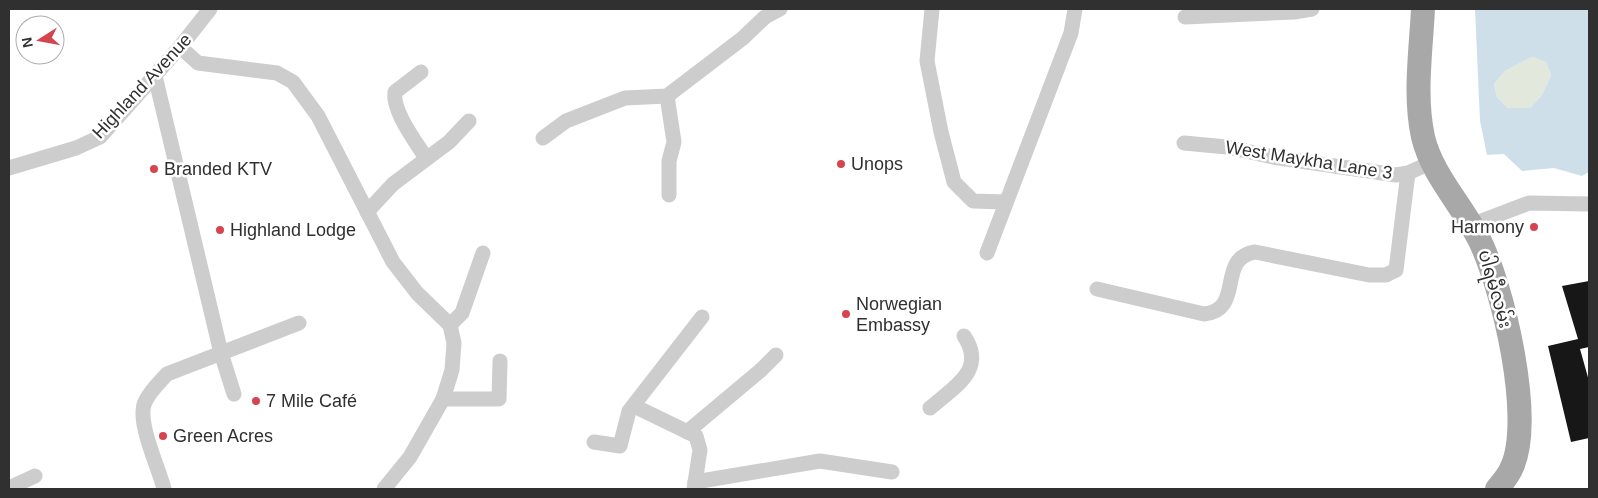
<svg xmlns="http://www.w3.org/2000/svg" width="1598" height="498" viewBox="0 0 1598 498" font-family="Arial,'Noto Sans Myanmar',sans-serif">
  <rect width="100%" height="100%" fill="#fff"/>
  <!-- green -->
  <path fill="#e3e8dd" d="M1532,57L1546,62L1551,75L1542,95L1530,108H1508L1497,97L1494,84L1505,71Z"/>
  <!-- water -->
  <path fill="#cedfe9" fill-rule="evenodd" d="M1475,9H1589V172L1582,176L1554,168L1522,171L1504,154L1487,155L1480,121ZM1532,57L1546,62L1551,75L1542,95L1530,108H1508L1497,97L1494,84L1505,71Z"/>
  <!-- building -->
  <path fill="#171717" d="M1589,281V347L1580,349L1589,381V438L1571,442L1548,346L1578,339L1562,286Z"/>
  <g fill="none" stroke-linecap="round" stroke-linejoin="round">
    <!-- minor -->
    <g stroke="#cdcdcd" stroke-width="15">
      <path d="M932,9L927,61L941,132L954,182L973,201L1006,202"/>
      <path d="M1185,17L1294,12L1312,9"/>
      <path d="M180,47L198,63L277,73L293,82L318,116L393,262L417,293L450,325L454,343L452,370L443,399L410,457L384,489"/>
      <path d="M421,72L395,92C392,111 416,142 426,158"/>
      <path d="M155,76L221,353L234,394"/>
      <path d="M667,96L674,142L669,161V195"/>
      <path d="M543,138L566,121L625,98L667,96L743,38L765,17L780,9"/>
      <path d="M1184,143L1227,147L1273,157L1396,175L1408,173L1432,162"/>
      <path d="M9,168L76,148L100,137L180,47L210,9"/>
      <path d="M367,212L393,184L449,142L469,121"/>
      <path d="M1471,225L1529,203L1589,204"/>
      <path d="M987,253L1071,33L1075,9"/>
      <path d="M1097,289L1204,314C1245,310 1216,258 1255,252L1369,275H1386L1396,270L1408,173"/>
      <path d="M450,325L462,313L483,253"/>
      <path d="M443,399H499L500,361"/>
      <path d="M634,406L696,436L700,450L694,489"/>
      <path d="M930,408C954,387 987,370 964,336"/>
      <path d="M687,432L761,370L776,355"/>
      <path d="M594,442L620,446L629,411L702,317"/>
      <path d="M695,482L820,461L892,472"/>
      <path d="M9,488L35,476"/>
      <path d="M164,489C159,468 136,421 145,402C150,391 159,383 167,374L299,323"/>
    </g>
    <!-- primary -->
    <path stroke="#a8a8a8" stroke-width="24" d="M1423,9C1421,50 1414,96 1423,137C1432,175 1462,205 1479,239C1503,287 1534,418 1512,467C1509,475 1502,483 1497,489"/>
  </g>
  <!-- markers -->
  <g fill="#d4454f" stroke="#fff" stroke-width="2">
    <circle cx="841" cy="164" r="5"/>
    <circle cx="154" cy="169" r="5"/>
    <circle cx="1534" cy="227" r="5"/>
    <circle cx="220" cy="230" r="5"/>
    <circle cx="846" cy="314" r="5"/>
    <circle cx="256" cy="401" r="5"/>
    <circle cx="163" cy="436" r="5"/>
  </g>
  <g text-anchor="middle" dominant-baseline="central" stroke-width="5" stroke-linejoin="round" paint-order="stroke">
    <!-- street labels -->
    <g font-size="18" fill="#303030" stroke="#fff">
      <text transform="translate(142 86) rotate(-47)">Highland Avenue</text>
      <text transform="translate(1309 160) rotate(9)">West Maykha Lane 3</text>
      <text transform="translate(1495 289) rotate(74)">ပါရမီလမ်း</text>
    </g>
    <!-- poi labels -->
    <g font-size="18" fill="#303030" stroke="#fff" text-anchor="start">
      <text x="851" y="164">Unops</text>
      <text x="164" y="169">Branded KTV</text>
      <text x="1524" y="227" text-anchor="end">Harmony</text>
      <text x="230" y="230">Highland Lodge</text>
      <text x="856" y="304">Norwegian<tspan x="856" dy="21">Embassy</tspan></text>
      <text x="266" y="401">7 Mile Café</text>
      <text x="173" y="436">Green Acres</text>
    </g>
  </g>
  <!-- border -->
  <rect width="1598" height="498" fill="none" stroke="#303030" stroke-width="20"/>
  <!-- north arrow -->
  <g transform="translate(40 40) rotate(259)"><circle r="24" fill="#ffffff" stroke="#acacac"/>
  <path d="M0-4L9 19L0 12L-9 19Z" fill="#d4454f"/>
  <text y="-8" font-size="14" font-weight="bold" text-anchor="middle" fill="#303030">N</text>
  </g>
</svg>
